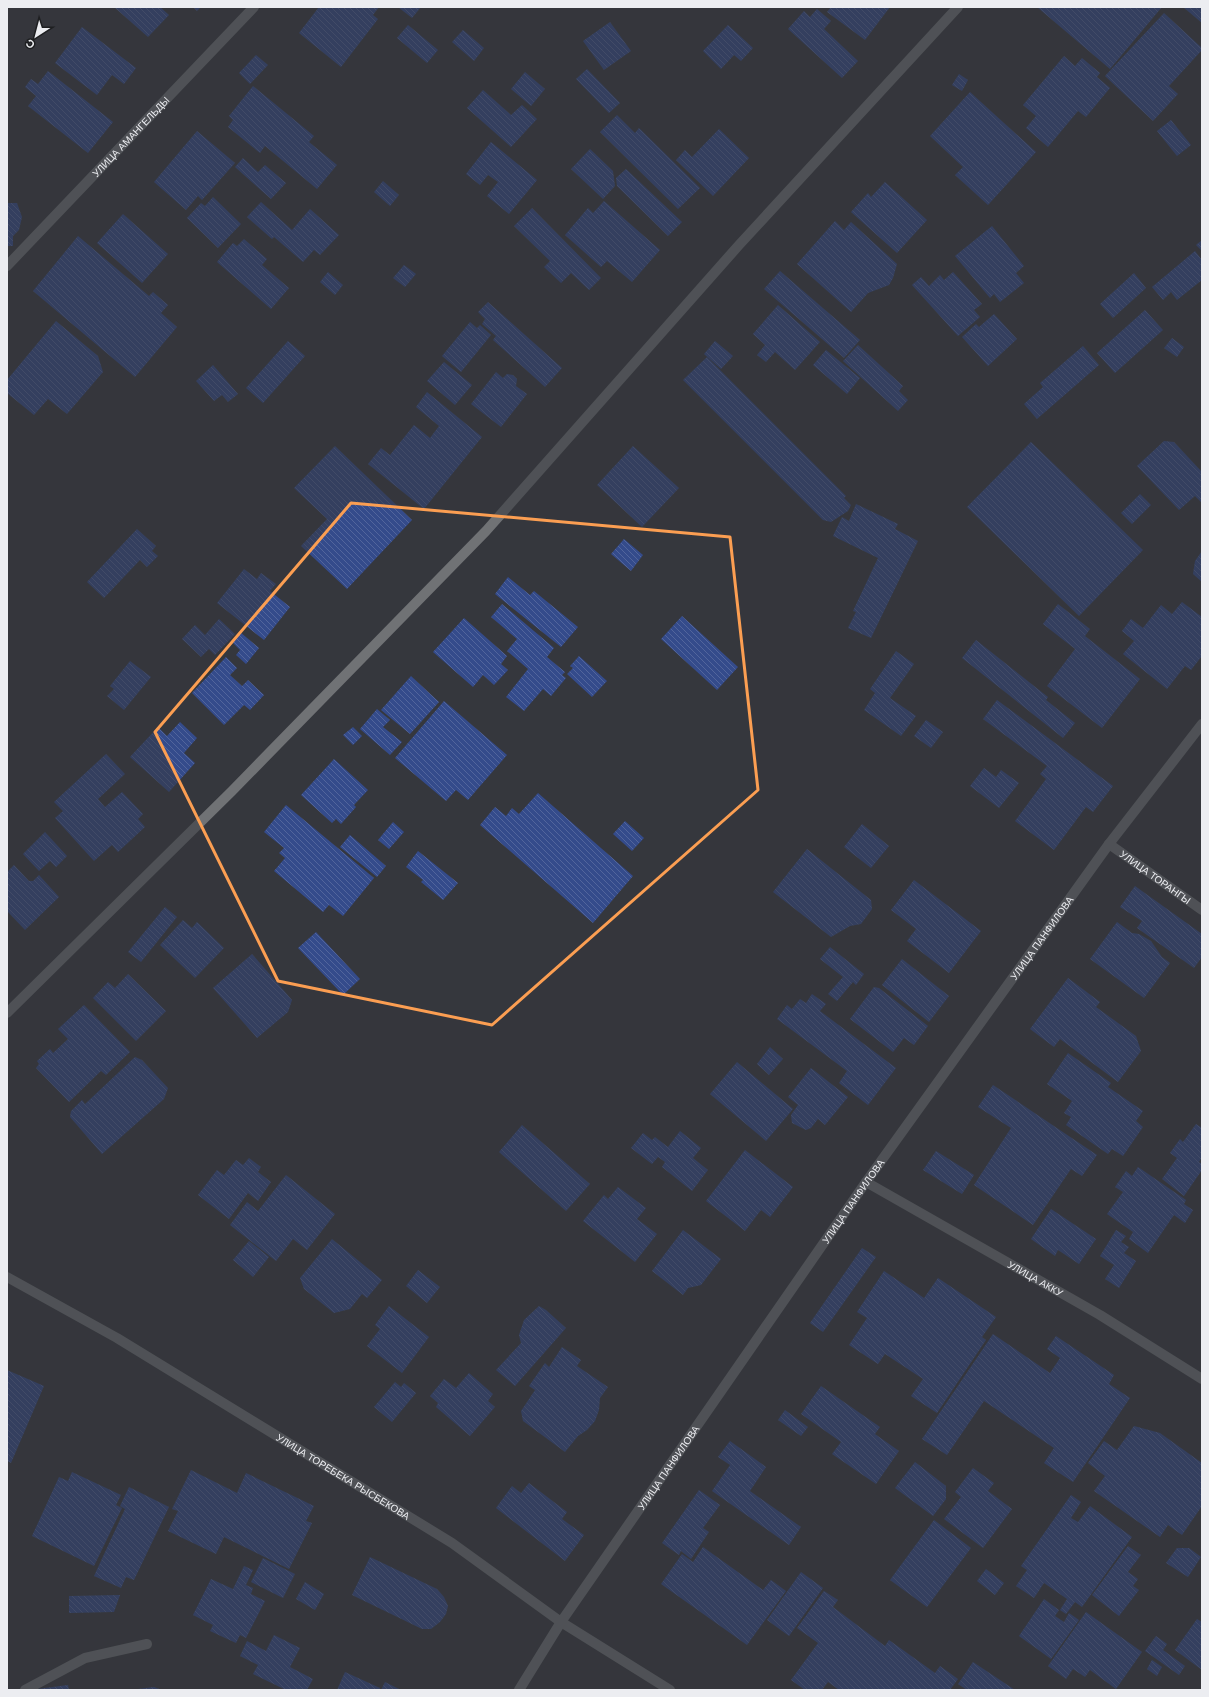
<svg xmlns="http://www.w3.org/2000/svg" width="1209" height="1697" viewBox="0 0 1209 1697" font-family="Arial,sans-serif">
  <defs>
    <pattern id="building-back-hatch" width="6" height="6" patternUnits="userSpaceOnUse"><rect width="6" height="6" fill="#344b8b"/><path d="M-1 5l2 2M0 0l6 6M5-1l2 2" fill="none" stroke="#52659c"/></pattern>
  </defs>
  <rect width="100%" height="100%" fill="#35373d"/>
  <!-- building -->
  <g fill="url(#building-back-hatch)">
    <path d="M114,7H160L169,15L148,37Z"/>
    <path d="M193,7H201L197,11Z"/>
    <path d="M319,7H379L373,15L378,19L341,67L299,33Z"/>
    <path d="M398,7H421L412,18Z"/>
    <path d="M831,7H890L865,40L827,12Z"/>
    <path d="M1037,7H1162L1110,69Z"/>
    <path d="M1183,7H1202V23Z"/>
    <path d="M817,9L831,21L824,29L858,61L842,78L788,29L804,11L810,17Z"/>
    <path d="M1164,13L1202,48V50L1169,86L1178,94L1153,121L1105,76Z"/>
    <path d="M610,22L631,51L604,70L583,41Z"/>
    <path d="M408,25L438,50L427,63L397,38Z"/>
    <path d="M728,25L753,48L741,61L734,55L721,69L703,51Z"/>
    <path d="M82,27L136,68L124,84L112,75L97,95L55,63Z"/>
    <path d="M463,30L484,48L474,61L452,42Z"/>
    <path d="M256,55L268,65L250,84L239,73Z"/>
    <path d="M1064,56L1075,66L1082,58L1100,73L1097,77L1110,88L1086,117L1078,111L1048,147L1026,128L1036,116L1023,105Z"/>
    <path d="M587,69L620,103L609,113L576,79Z"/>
    <path d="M48,71L113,122L88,153L28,106L36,96L25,87L31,79L38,84Z"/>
    <path d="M525,72L545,89L531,106L511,89Z"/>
    <path d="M959,74L968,80L962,91L952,85Z"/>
    <path d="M253,86L314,136L309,142L337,165L317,189L265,146L260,153L228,127L233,120L229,116Z"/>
    <path d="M483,90L511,115L522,105L537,119L511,147L467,108Z"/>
    <path d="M970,92L1036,152L988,205L955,175L963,167L930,136Z"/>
    <path d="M617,115L635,133L639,128L700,188L678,209L600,132Z"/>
    <path d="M1171,120L1191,145L1177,156L1157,131Z"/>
    <path d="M719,129L749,158L713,196L676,160L685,150L692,157Z"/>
    <path d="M197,131L235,163L202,200L198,196L186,210L154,182Z"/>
    <path d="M491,142L537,180L509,214L487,196L498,182L488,175L480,185L466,174Z"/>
    <path d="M590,149L613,171L615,186L603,199L571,169Z"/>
    <path d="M243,158L258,172L265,165L286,183L271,199L235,167Z"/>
    <path d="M626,169L682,222L668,236L617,186L616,178Z"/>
    <path d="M383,181L399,195L390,206L374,192Z"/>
    <path d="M885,182L927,220L897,253L851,212L868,193L871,197Z"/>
    <path d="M213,197L241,224L218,248L187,218L201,203L205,206Z"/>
    <path d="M604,201L660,250L632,282L607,261L601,267L565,235L588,208L593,213Z"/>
    <path d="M261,202L292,230L310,209L339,235L320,255L314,250L303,262L274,237L272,239L247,217Z"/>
    <path d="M7,203H17L22,217L19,230L13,236V246H7Z"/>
    <path d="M532,208L601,278L589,290L571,273L561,283L544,267L550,261L514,226Z"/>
    <path d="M123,214L168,254L142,283L97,243Z"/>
    <path d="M835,221L844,230L851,222L897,264L893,278L889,285L868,293L851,312L797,264Z"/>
    <path d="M992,226L1024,266L1016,273L1024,283L1000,302L994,294L990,298L955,256Z"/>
    <path d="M78,236L149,296L153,292L168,305L161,313L177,327L135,377L33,291Z"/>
    <path d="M244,239L267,259L262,265L289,288L271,309L217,262L233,243L237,246Z"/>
    <path d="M1202,240V251L1196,245Z"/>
    <path d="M1195,251L1202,260V280L1177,300L1171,292L1163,300L1152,287Z"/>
    <path d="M404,265L416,274L405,287L393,278Z"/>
    <path d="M780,271L860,340L844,358L764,289Z"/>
    <path d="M328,272L343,285L335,295L320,282Z"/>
    <path d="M953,272L982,304L974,310L980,317L958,336L912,285L921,277L929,286L940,275L944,280Z"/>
    <path d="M1134,273L1146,288L1113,318L1100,304Z"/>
    <path d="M488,302L562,368L545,387L493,340L496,336L482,324L485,319L478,312Z"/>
    <path d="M778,305L820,342L795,370L775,352L766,362L757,355L765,345L753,334Z"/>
    <path d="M1145,310L1163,330L1115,373L1097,353Z"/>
    <path d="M994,314L1017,339L988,366L962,337L976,324L979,327Z"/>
    <path d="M56,321L98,356L103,372L67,414L48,399L34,415L7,393V380Z"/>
    <path d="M470,322L477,328L480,325L491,335L461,372L442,356Z"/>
    <path d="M1172,338L1184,347L1177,357L1164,348Z"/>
    <path d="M288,341L305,356L263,403L246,388Z"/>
    <path d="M715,341L733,356L721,369L704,354Z"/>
    <path d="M858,345L903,386L899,391L908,400L898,411L843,361Z"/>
    <path d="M1083,346L1099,365L1037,419L1024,404L1043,387L1040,383Z"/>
    <path d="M826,350L860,378L847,394L813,365Z"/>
    <path d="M707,357L846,496L844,498L851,505L848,511L831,522L823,520L683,380Z"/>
    <path d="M444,362L472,385L455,405L427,381Z"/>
    <path d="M213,365L238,394L228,402L222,395L214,401L196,381Z"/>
    <path d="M496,372L503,378L507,374L513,375L517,379L516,386L527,394L501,427L471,404Z"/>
    <path d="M427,392L482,437L424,509L368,464L381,448L390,455L414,425L430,438L439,426L416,407Z"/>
    <path d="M1164,441L1174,442L1202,472V503L1195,496L1179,510L1137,466Z"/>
    <path d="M1031,442L1143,550L1079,616L967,507Z"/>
    <path d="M335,446L412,520L347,589L301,546L327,519L294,488Z"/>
    <path d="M633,446L679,488L642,527L597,485Z"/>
    <path d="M1140,494L1151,505L1132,524L1121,513Z"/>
    <path d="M856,504L898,524L895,529L918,541L871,638L848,628L856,612L853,611L878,558L833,536L842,517L849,521Z"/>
    <path d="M137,529L156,546L152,551L158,556L147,567L140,560L104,598L87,582Z"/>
    <path d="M624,539L643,555L631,571L611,554Z"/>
    <path d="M1202,551V582L1193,574L1195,561Z"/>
    <path d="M244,569L257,579L261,573L276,584L270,591L290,607L264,640L217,603Z"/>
    <path d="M508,577L530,595L534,591L578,627L561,647L495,594Z"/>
    <path d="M1182,602L1202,617V656L1191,670L1185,666L1167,689L1123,654L1134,641L1122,631L1131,619L1143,628L1161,605L1172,614Z"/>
    <path d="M502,604L554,648L547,657L565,672L562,675L566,678L551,696L543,689L524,711L506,697L528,669L507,651L517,639L491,617Z"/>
    <path d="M1058,604L1090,629L1085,636L1140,679L1102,728L1047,686L1075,649L1043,624Z"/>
    <path d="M682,616L738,667L717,690L661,639Z"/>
    <path d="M464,618L507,656L501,664L508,670L494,685L483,675L473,687L433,652Z"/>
    <path d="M219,619L235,634L215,655L209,649L201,657L182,639L195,625L205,635Z"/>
    <path d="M240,632L259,648L246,664L236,655L240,650L232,642Z"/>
    <path d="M976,640L1048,697L1046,700L1075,723L1063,738L962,658Z"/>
    <path d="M896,651L914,664L890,698L916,716L901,736L864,710L875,693L870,689Z"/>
    <path d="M579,656L607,681L592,697L567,674L573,668L570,666Z"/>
    <path d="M226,657L237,668L230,675L242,686L248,680L264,695L250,710L244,705L224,725L192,693Z"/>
    <path d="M130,661L151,677L124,710L107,696L114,689L110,686Z"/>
    <path d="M411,676L439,702L410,734L381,710Z"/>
    <path d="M997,700L1113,786L1093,812L1086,807L1054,850L1015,821L1046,779L1040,774L1047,766L983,719Z"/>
    <path d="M444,701L507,755L468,800L456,790L446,801L395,758Z"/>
    <path d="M377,709L390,720L383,727L402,742L390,755L360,729Z"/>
    <path d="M926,720L943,732L931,748L914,736Z"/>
    <path d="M180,722L197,738L184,753L195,763L169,792L130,757L158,727L167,736Z"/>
    <path d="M353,727L362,736L353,745L343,735Z"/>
    <path d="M106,754L125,774L98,799L105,807L122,792L143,814L138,819L145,827L118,852L112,845L94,861L55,818L63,811L54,802Z"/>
    <path d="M334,759L368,790L354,805L356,807L341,824L336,819L332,823L301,795Z"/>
    <path d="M984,768L996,777L1001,770L1019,783L999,808L970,786Z"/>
    <path d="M538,793L633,876L593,923L480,825L495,807L506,816L512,808L519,814Z"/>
    <path d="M286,805L374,878L343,916L329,905L323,912L274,871L285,858L279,853L284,848L264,832Z"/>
    <path d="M625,821L644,838L632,851L613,834Z"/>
    <path d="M393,822L404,832L389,849L378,840Z"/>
    <path d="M862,824L889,846L871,868L844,847Z"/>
    <path d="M45,832L67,856L56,867L50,861L39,871L23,854Z"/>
    <path d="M350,835L386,866L377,877L340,847Z"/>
    <path d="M807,849L871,900L872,909L861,924L850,926L831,937L773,892Z"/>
    <path d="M418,851L458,883L443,900L421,882L423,880L406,867Z"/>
    <path d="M14,865L29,881H33L39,875L59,897L25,930L7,911V872Z"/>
    <path d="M914,880L981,931L949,973L907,941L916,929L891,910Z"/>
    <path d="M1135,886L1202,934V957L1194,968L1137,928L1142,921L1120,907Z"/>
    <path d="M165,907L177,917L141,962L128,952Z"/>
    <path d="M183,920L192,928L197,922L224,948L195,978L160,945Z"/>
    <path d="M1117,922L1132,933L1139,934L1151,941L1162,957L1170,963L1144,998L1090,959Z"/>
    <path d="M316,932L360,979L343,995L298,948Z"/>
    <path d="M830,947L864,974L856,985L853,982L837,1001L828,994L843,977L820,959Z"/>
    <path d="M252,954L292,1000L288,1012L257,1038L213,988Z"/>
    <path d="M902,959L949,996L929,1022L882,985Z"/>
    <path d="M128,974L166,1011L136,1041L93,998L108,982L115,988Z"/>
    <path d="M1068,978L1100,1002L1096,1007L1136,1036L1141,1051L1118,1082L1060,1039L1054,1047L1030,1029Z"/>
    <path d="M874,987L879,988L928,1026L914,1045L904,1038L893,1052L850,1019Z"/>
    <path d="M812,994L826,1004L820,1011L896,1068L868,1105L839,1083L847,1071L777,1019L787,1005L792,1009L800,999L806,1003Z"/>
    <path d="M84,1005L130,1052L106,1075L101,1071L69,1102L36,1068L39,1064L37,1061L50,1049L53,1053L68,1039L58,1029Z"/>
    <path d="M770,1047L783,1059L769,1075L757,1064Z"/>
    <path d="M1068,1053L1111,1083L1108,1087L1143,1111L1136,1121L1143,1127L1123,1156L1112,1149L1108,1154L1066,1125L1071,1117L1064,1113L1072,1101L1047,1084Z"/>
    <path d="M135,1057L142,1060L168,1088L164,1099L102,1154L70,1117L71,1111L82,1100L85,1104Z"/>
    <path d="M737,1062L793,1109L766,1141L710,1094Z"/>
    <path d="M811,1068L848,1097L825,1125L818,1119L811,1128L806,1130L792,1123L791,1115L798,1105L788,1097Z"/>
    <path d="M993,1085L1097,1155L1082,1176L1071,1169L1033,1225L974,1185L1011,1128L978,1107Z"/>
    <path d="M1196,1124L1202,1128V1157L1199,1162L1202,1164V1170L1184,1196L1162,1179L1177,1158L1170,1153L1180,1139L1183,1142Z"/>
    <path d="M522,1125L590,1184L566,1211L499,1152Z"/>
    <path d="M680,1131L701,1148L693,1158L708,1170L692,1191L662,1167L665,1162L658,1157L652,1164L631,1148L643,1133L652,1140L655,1137L668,1147Z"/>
    <path d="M745,1150L793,1187L770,1217L761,1210L745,1231L706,1201Z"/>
    <path d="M936,1151L974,1175L962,1194L923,1170Z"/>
    <path d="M249,1158L261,1167L258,1172L271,1182L258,1201L248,1193L229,1219L198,1195L217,1170L224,1175L236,1160L243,1165Z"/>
    <path d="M1138,1167L1186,1200L1184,1204L1193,1210L1185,1223L1174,1215L1148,1253L1129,1239L1133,1232L1107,1214L1123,1192L1115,1187L1126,1171L1132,1176Z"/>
    <path d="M286,1175L335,1214L307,1250L293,1239L276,1261L230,1225L247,1202L258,1211Z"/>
    <path d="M618,1187L646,1208L637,1219L657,1234L635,1262L583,1221L604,1195L608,1199Z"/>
    <path d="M1051,1209L1096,1239L1079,1264L1058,1250L1055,1256L1031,1239Z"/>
    <path d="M683,1230L721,1259L701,1285L688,1288L683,1295L652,1271Z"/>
    <path d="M1116,1230L1126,1236L1121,1242L1129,1247L1124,1253L1136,1261L1119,1288L1105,1279L1114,1265L1100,1256Z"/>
    <path d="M332,1239L382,1280L367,1298L362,1294L350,1309L334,1313L304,1289L300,1278Z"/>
    <path d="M249,1241L269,1257L253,1277L233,1260Z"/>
    <path d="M862,1248L876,1257L823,1332L810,1323Z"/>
    <path d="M418,1270L440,1287L427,1303L406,1286Z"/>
    <path d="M884,1271L924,1298L938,1278L996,1317L982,1337L986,1340L937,1413L911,1396L923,1379L885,1354L878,1364L849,1345L867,1318L857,1312Z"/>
    <path d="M389,1306L429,1337L402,1373L367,1346L380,1329L375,1325Z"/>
    <path d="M539,1306L546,1310L566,1328L515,1386L496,1370L521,1343L519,1335L524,1320Z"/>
    <path d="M993,1334L1050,1373L1060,1358L1047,1349L1056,1336L1114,1375L1109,1384L1130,1398L1073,1482L1044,1463L1054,1448L984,1401L947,1455L922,1439Z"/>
    <path d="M562,1347L581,1360L577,1366L608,1387L600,1398L599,1410L595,1421L587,1430L578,1436L565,1452L523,1421L521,1411L535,1390L529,1386L545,1363L549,1367Z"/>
    <path d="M7,1370L44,1386L11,1463L7,1461Z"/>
    <path d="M469,1373L493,1394L488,1401L495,1407L470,1436L436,1407L438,1403L430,1396L444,1379L456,1388Z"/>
    <path d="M395,1382L401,1387L404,1383L416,1393L392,1422L374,1407Z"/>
    <path d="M821,1386L880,1427L875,1434L899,1451L876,1484L832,1454L841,1442L801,1414Z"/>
    <path d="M785,1410L808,1427L801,1436L778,1420Z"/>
    <path d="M1134,1426L1160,1433L1202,1463V1506L1182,1535L1168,1525L1160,1537L1094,1491L1105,1476L1088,1463L1104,1441L1117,1450Z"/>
    <path d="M730,1441L766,1467L750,1491L801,1527L789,1545L712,1491L730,1465L718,1457Z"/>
    <path d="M915,1462L946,1486V1499L933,1516L895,1488Z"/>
    <path d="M973,1468L994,1483L988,1491L1012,1509L983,1548L944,1519L961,1497L955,1492Z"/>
    <path d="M191,1470L237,1493L246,1473L314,1506L306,1521L312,1523L289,1569L224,1537L216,1554L168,1531L178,1511L172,1509Z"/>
    <path d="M72,1472L121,1495L116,1505L122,1508L94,1566L32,1536L59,1477L68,1481Z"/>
    <path d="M529,1483L567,1512L562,1519L584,1535L565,1561L496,1508L512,1486L521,1493Z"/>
    <path d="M129,1487L169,1507L134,1580L126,1577L121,1588L94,1576L125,1509L120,1506Z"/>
    <path d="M699,1490L720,1505L703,1528L709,1532L691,1559L681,1551L679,1555L662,1543Z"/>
    <path d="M1071,1495L1081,1502L1071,1518L1078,1522L1090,1506L1132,1537L1082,1607L1075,1602L1066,1614L1060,1610L1067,1599L1044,1583L1034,1598L1016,1586L1027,1570L1021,1566Z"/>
    <path d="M934,1520L971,1548L927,1607L890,1580Z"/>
    <path d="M1128,1546L1141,1555L1128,1572L1138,1579L1133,1586L1139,1590L1119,1616L1092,1595Z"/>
    <path d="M703,1547L763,1590L771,1580L786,1591L747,1645L661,1584L682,1554L693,1562Z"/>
    <path d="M1177,1548H1189L1201,1557L1188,1577L1166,1563Z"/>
    <path d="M370,1557L437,1589L444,1597L448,1606L446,1614L440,1622L431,1629H422L352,1595Z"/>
    <path d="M263,1558L295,1574L283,1598L251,1582Z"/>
    <path d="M244,1566L253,1570L246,1585L253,1588L251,1594L265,1601L246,1638L240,1635L236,1643L210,1631L213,1625L193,1615L211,1579L233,1589Z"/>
    <path d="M986,1569L1004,1583L995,1595L977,1581Z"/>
    <path d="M801,1572L823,1588L789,1636L767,1620Z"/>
    <path d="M305,1582L324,1594L315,1610L296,1599Z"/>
    <path d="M824,1591L838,1600L833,1607L885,1646L889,1640L935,1673L940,1666L958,1679L950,1690H839L828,1682L822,1690H805L791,1680L818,1643L797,1628Z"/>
    <path d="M120,1595L114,1612L69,1613V1596Z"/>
    <path d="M1044,1599L1059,1610L1055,1616L1064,1622L1069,1613L1079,1620L1051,1659L1019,1636Z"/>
    <path d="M1086,1612L1142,1652L1116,1689L1090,1670L1085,1677L1073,1669L1066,1679L1048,1666Z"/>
    <path d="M1197,1619L1202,1622V1670L1175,1650Z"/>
    <path d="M274,1635L300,1648L290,1667L313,1679L307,1690H286L253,1674L258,1665L240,1656L247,1641L266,1651Z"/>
    <path d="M1156,1636L1167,1644L1163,1650L1185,1666L1179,1675L1145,1651Z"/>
    <path d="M1152,1660L1162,1667L1157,1676L1147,1669Z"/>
    <path d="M973,1662L1015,1690H967L958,1684Z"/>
    <path d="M345,1672L380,1688L379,1690H337Z"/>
    <path d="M385,1682L401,1690H381Z"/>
    <path d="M68,1685L69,1690H37V1689Z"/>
    <path d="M154,1687L162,1690H138V1689Z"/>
  </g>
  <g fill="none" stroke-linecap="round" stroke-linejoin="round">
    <!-- street -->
    <g stroke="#707275" stroke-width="10">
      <path id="s1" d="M7,266L254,7"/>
      <path id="s2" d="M1109,844L1202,910"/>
      <path d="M7,1013L232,791L486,531L739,245L958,7"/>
      <path id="s3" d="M866,1182L1100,1315L1202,1379"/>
      <path id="s4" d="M7,1277L117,1338L452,1543L561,1622L670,1690"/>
      <path d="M25,1690L85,1658L147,1644"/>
      <path id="s5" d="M519,1690L561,1622L866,1182L1109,844L1202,724"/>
    </g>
  </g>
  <!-- marked area -->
  <path d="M0 0H1209V1697H0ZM351,503L730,537L758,790L492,1025L278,981L155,732Z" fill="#35373d" fill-opacity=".55" fill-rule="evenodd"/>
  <path fill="none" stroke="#fb9e52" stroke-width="3" stroke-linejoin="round" d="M351,503L730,537L758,790L492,1025L278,981L155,732Z"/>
  <g text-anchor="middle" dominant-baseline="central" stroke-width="3.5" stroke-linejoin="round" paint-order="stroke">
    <!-- street labels -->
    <g font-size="10" fill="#ecedf1" stroke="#1e1f21">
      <text stroke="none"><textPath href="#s1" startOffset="179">УЛИЦА АМАНГЕЛЬДЫ</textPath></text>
      <text stroke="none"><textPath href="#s2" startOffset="57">УЛИЦА ТОРАНГЫ</textPath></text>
      <text stroke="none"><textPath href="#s5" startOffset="916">УЛИЦА ПАНФИЛОВА</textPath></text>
      <text stroke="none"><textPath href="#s5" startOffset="592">УЛИЦА ПАНФИЛОВА</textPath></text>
      <text stroke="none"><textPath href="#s3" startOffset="195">УЛИЦА АККУ</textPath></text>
      <text stroke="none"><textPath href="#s5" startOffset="268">УЛИЦА ПАНФИЛОВА</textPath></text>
      <text stroke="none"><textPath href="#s4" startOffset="391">УЛИЦА ТОРЕБЕКА РЫСБЕКОВА</textPath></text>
    </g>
  </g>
  <!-- border -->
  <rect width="1209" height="1697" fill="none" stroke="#ecedf1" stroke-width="16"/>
  <!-- north arrow -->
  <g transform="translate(36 36) rotate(216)" stroke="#1e1f21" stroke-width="3" paint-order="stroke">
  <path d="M0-3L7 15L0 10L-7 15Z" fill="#ecedf1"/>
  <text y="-6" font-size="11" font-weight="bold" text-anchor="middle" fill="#ecedf1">С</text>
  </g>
</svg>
